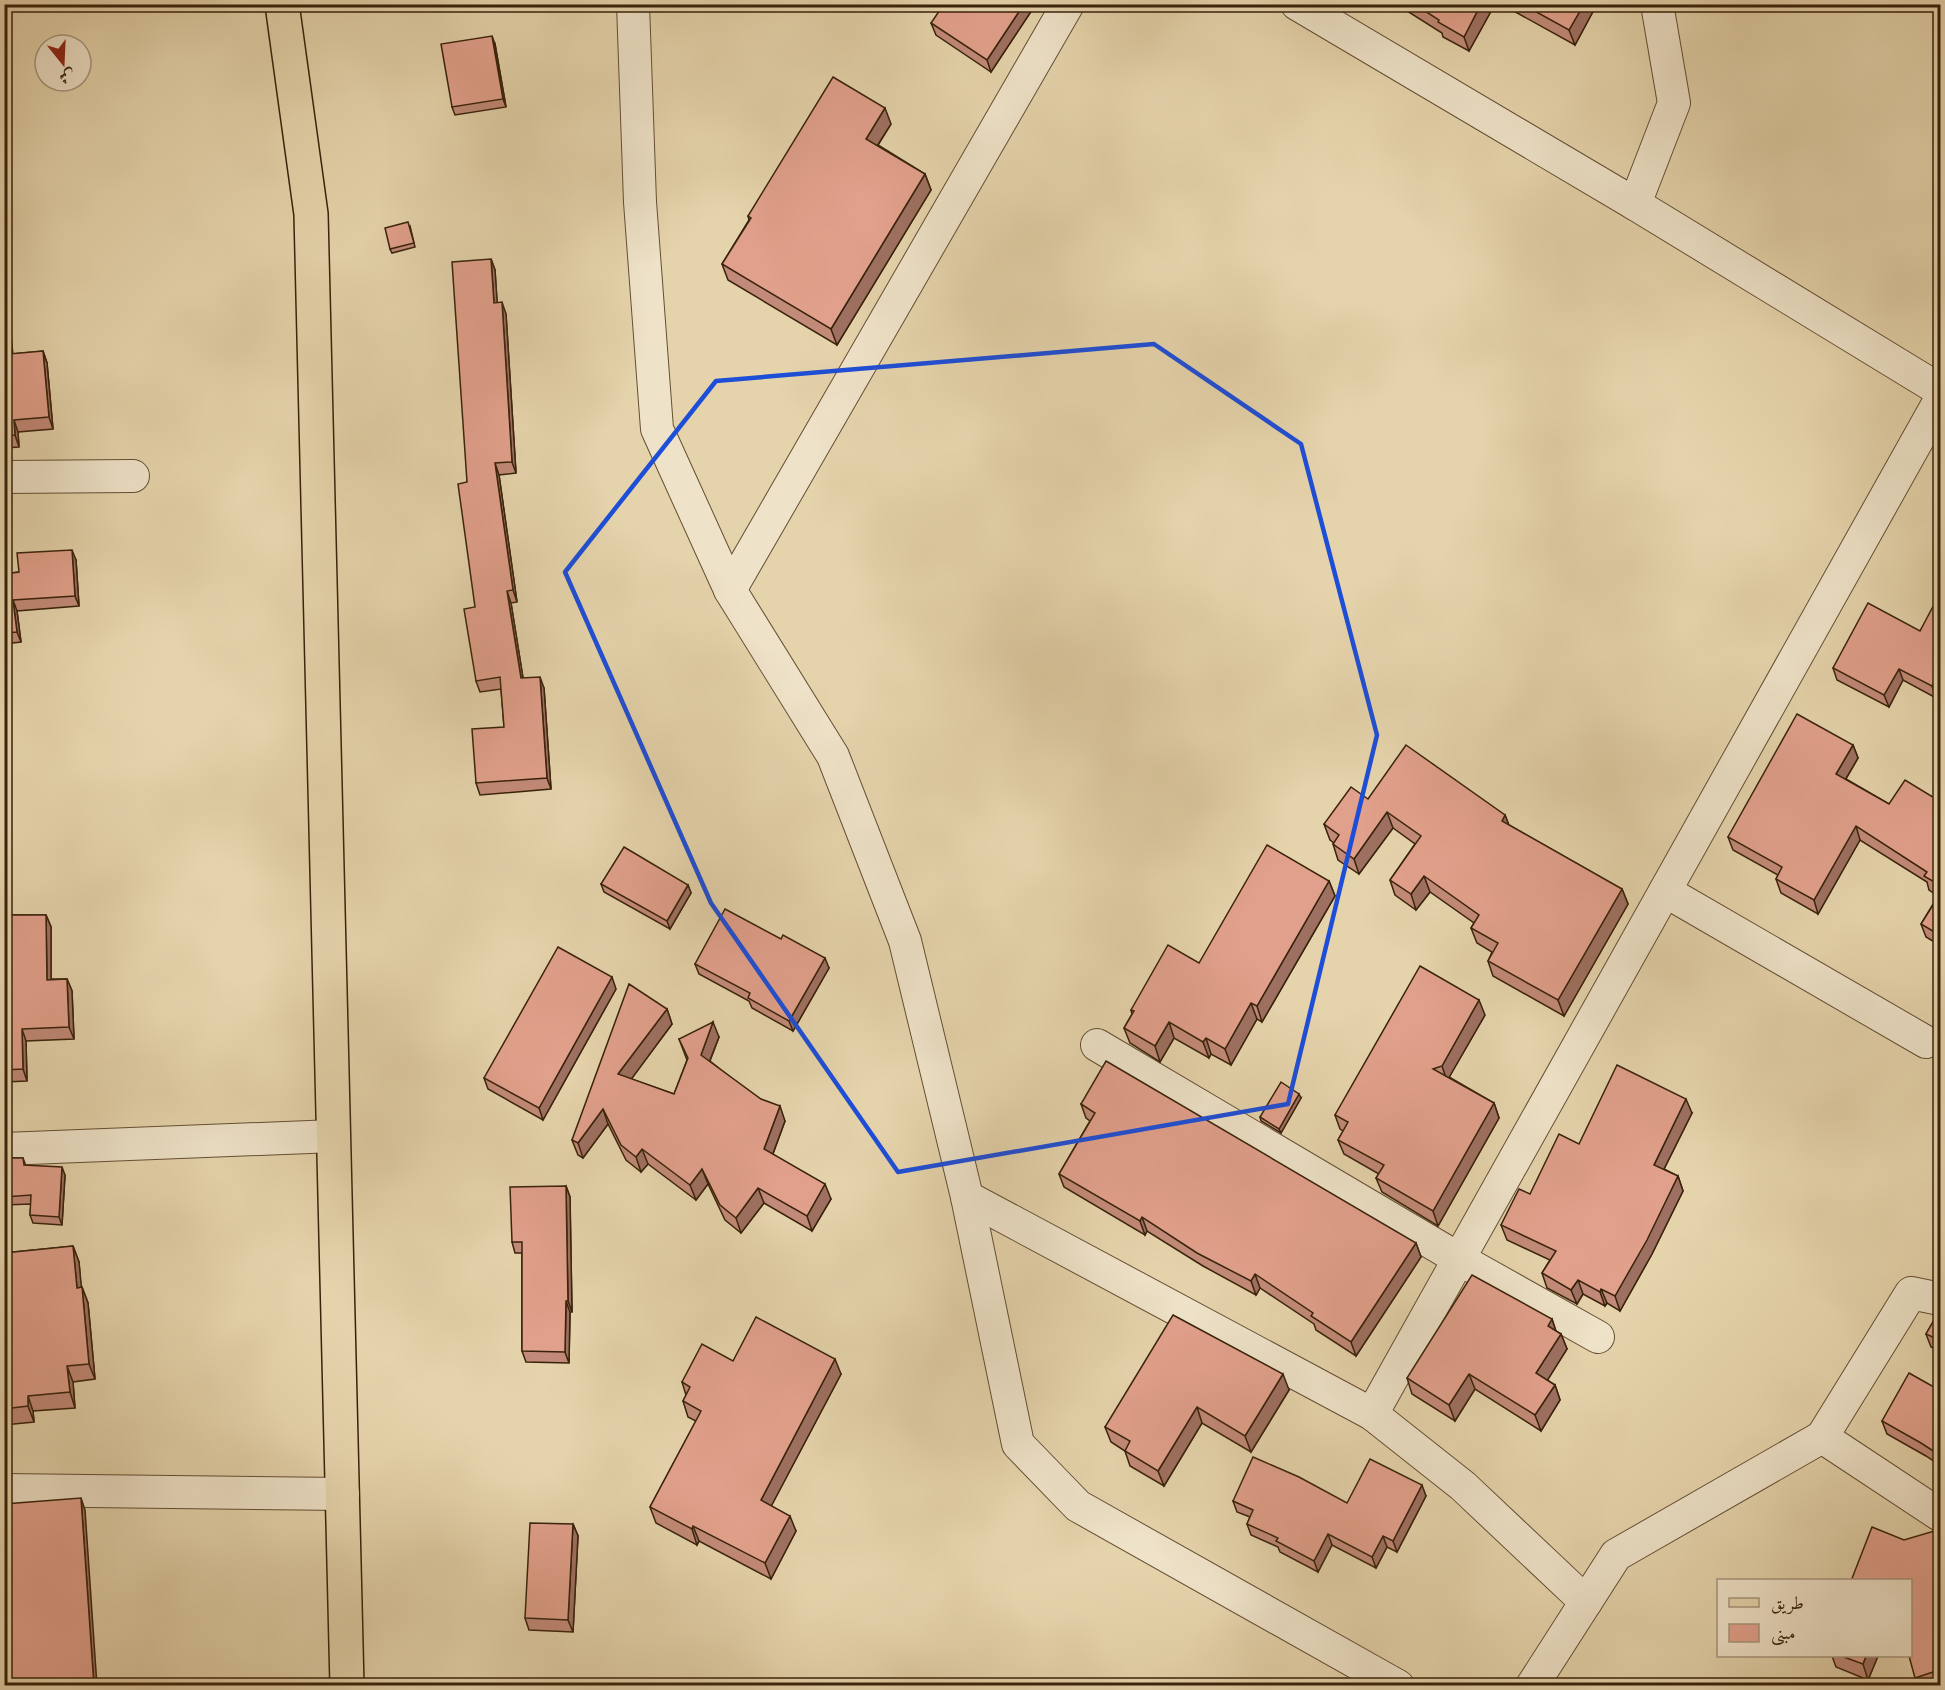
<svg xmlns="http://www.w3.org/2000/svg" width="1945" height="1690" viewBox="0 0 1945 1690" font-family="'IM FELL French Canon',Amiri,serif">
  <rect width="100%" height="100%" fill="#e5d3ab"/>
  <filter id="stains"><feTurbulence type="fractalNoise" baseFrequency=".00333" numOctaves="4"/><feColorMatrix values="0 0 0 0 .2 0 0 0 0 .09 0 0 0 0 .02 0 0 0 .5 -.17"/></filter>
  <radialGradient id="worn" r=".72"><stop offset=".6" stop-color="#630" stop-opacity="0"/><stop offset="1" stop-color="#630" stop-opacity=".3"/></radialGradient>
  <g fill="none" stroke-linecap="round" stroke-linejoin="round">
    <defs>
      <g id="minor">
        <path d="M633,4L640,202L657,429L730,590L833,756L905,941L967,1197L1018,1444L1078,1506L1398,1686"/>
        <path d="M1297,4L1635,204L1674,103L1657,4"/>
        <path d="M1635,204L1940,390"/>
        <path d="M4,477L133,476"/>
        <path d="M730,590L1068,4"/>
        <path d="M1665,891L1926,1042"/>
        <path d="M1097,1045L1459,1259L1598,1337"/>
        <path d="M4,1149L334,1136"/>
        <path d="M967,1197L1372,1414L1463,1486L1586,1602"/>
        <path d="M1372,1414L1940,400"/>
        <path d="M1822,1437L1911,1293L1940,1299"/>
        <path d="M4,1490L343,1494"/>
        <path d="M1532,1686L1616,1555L1822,1437L1940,1515"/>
      </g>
      <path id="major" d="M282,4L311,214L347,1686"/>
    </defs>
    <!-- minor casing -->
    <use href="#minor" stroke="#644e33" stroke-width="34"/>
    <!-- major casing -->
    <use href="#major" stroke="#39220b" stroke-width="36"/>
    <!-- minor -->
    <use href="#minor" stroke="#eee2c8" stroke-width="32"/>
    <!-- major -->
    <use href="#major" stroke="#e5d3ab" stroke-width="33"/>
  </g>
  <!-- wall -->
  <g fill="#c28a78" stroke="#39220b" stroke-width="1.5">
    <path d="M1036,4L991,72L936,35L931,23Z"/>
    <path d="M1396,4H1495L1469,51L1443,37L1442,33Z"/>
    <path d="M1501,4H1597L1575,45Z"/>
    <path d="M495,44L506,107L455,115L452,107Z"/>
    <path d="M891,124L878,145L925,174L931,190L837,345L728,280L722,264L749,220L748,216Z"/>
    <path d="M410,226L415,247L392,253L390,249Z"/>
    <path d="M491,259L495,270L497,303L506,314L516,473L499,475L517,602L511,603L523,678L544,688L551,789L480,795L476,783L504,727L501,689L480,692L476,681L475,607L467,482Z"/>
    <path d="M4,312L10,324L12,354L43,351L47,363L53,429L18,432L19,447L4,448Z"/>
    <path d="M76,560L79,606L17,611L21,642L4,644V574L19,572Z"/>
    <path d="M1941,598V690L1936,698L1903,680L1889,707L1837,680L1833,668L1920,631Z"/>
    <path d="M1853,745L1858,758L1846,779L1889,804L1941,802V946L1926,937L1921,924L1938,896L1929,890L1927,882L1860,840L1818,914L1781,893L1776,879L1778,875L1733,850L1728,837Z"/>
    <path d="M1368,799L1505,815L1509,825L1622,889L1628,904L1564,1016L1493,976L1488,961L1492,952L1477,943L1471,928L1474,923L1430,892L1416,910L1395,895L1390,880L1415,844L1393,828L1359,874L1338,860L1333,844L1334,843L1330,840L1324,824Z"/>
    <path d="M1329,881L1335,896L1262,1022L1257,1019L1231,1065L1211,1054L1209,1058L1174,1038L1160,1062L1130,1043L1124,1028L1132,1014L1131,1010L1199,963Z"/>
    <path d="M601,884L688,885L691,893L670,929L604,892Z"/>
    <path d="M4,915H46L51,927V979H67L72,991L74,1039L26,1041L27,1081L4,1082Z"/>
    <path d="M695,964L829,968L793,1031L752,1008L749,1001L699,974Z"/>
    <path d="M616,989L543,1120L488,1089L484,1078Z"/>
    <path d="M667,1009L672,1024L631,1079L674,1094L687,1060L679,1039L719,1037L710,1061L785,1121L773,1154L831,1199L812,1231L764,1203L741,1233L725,1220L708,1184L696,1200L648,1164L641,1172L626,1160L608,1124L583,1158L578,1155L572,1140Z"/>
    <path d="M1485,1015L1449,1077L1494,1103L1499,1118L1438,1226L1382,1192L1376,1178L1379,1174L1344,1154L1338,1140L1343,1131L1340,1129L1335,1115Z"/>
    <path d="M1301,1098L1281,1133L1261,1121L1260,1117Z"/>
    <path d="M1081,1104L1416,1243L1421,1257L1356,1356L1316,1330L1314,1324L1260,1288L1256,1295L1203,1266L1147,1231L1145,1235L1064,1187L1059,1174L1090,1121L1086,1118Z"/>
    <path d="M1692,1113L1664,1169L1678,1176L1683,1191L1652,1254L1620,1311L1607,1303L1605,1306L1583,1294L1577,1304L1547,1288L1542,1273L1550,1260L1507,1240L1501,1225L1579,1144Z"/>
    <path d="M4,1158H23L26,1166L65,1175L62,1225L33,1223L30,1215L31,1204L4,1205Z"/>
    <path d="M566,1186L570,1197L572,1312H570L569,1363L526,1362L522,1351V1253H515L512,1242Z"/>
    <path d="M73,1246L79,1262L81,1288L82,1287L88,1303L95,1379L73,1382L75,1408L33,1411L34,1422L4,1425V1253Z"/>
    <path d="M1941,1308V1352L1931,1347L1926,1334Z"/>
    <path d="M1552,1319L1556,1331L1561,1334L1567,1349L1547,1380L1555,1385L1560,1400L1541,1431L1475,1389L1455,1421L1412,1394L1407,1378Z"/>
    <path d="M733,1361L841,1374L771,1506L796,1531L771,1579L699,1541L697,1545L656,1523L650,1507L696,1421L688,1417L683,1401L686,1395L682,1382Z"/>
    <path d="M1289,1390L1251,1452L1202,1423L1164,1486L1130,1466L1125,1451L1111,1442L1105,1427Z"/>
    <path d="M1941,1391V1466L1926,1456L1887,1434L1882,1421Z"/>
    <path d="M1426,1496L1397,1552L1387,1547L1376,1568L1332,1545L1318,1572L1280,1552L1278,1547L1251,1535L1247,1524L1250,1517L1237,1512L1233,1501L1347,1503Z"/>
    <path d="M573,1524L578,1536L573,1632L529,1630L525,1618Z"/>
    <path d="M1872,1527L1941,1686H1918Z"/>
    <path d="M1832,1656H1878L1868,1680L1836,1667Z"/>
  </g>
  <!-- shaded-wall -->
  <g fill="#9e7061" stroke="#39220b" stroke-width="1.5">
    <path d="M1024,4H1036L991,72L987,60Z"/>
    <path d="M1481,4H1495L1469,51L1464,37Z"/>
    <path d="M1584,4H1597L1575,45L1569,30Z"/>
    <path d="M492,36L495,44L506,107L503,99Z"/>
    <path d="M885,108L891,124L872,154L866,139Z"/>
    <path d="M925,174L931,190L837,345L831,329Z"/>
    <path d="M491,259L495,270L498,314L494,303Z"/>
    <path d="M502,302L506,314L516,473L512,462Z"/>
    <path d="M5,312L10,324L14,366L9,354Z"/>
    <path d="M43,351L47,363L53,429L49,417Z"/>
    <path d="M14,420L18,432L19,447L15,435Z"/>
    <path d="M495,463L499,475L517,602L513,590Z"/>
    <path d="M72,550L76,560L79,606L75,596Z"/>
    <path d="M507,591L511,603L525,690L521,678Z"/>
    <path d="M13,600L17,611L21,642L17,632Z"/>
    <path d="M1899,669L1903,680L1889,707L1884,695Z"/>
    <path d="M1941,670V690L1936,698L1932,686Z"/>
    <path d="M540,677L544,688L551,789L547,778Z"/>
    <path d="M1853,745L1858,758L1841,787L1836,774Z"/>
    <path d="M1387,812L1393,828L1359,874L1354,859Z"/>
    <path d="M1505,815L1511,831L1502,821Z"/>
    <path d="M1856,826L1860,840L1818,914L1814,900Z"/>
    <path d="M1424,876L1430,892L1416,910L1411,894Z"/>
    <path d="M1329,881L1335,896L1262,1022L1257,1006Z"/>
    <path d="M688,885L691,893L670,929L667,921Z"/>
    <path d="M1622,889L1628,904L1564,1016L1558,1000Z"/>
    <path d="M46,915L51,927V991L47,980Z"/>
    <path d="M825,958L829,968L793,1031L789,1021Z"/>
    <path d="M612,977L616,989L543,1120L539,1108Z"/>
    <path d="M67,979L72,991L74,1039L69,1027Z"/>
    <path d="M1479,1000L1485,1015L1447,1081L1442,1066Z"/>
    <path d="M1251,1003L1257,1019L1231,1065L1225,1049Z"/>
    <path d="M667,1009L672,1024L624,1089L618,1074Z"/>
    <path d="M713,1022L719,1037L706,1070L701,1055Z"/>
    <path d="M1169,1022L1174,1038L1160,1062L1155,1046Z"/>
    <path d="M22,1029L26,1041L27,1081L23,1069Z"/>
    <path d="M1206,1038L1211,1054L1209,1058L1203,1042Z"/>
    <path d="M1299,1094L1301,1098L1281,1133L1279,1129Z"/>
    <path d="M1686,1099L1692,1113L1659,1179L1654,1165Z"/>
    <path d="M1494,1103L1499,1118L1438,1226L1433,1211Z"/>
    <path d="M780,1106L785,1121L769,1164L764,1149Z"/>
    <path d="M603,1109L608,1124L583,1158L578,1143Z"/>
    <path d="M642,1149L648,1164L641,1172L636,1157Z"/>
    <path d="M62,1167L65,1175L62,1225L59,1217Z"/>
    <path d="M702,1169L708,1184L696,1200L690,1185Z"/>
    <path d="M1678,1176L1683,1191L1652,1254L1620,1311L1615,1296Z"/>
    <path d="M825,1184L831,1199L812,1231L807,1216Z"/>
    <path d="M566,1186L570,1197L572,1312L568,1301Z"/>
    <path d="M758,1188L764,1203L741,1233L736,1218Z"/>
    <path d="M1142,1217L1147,1231L1145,1235L1140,1221Z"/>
    <path d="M1416,1243L1421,1257L1356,1356L1351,1342Z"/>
    <path d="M73,1246L79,1262L83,1304L77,1288Z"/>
    <path d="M1255,1274L1260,1288L1256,1295L1251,1281Z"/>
    <path d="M1578,1280L1583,1294L1577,1304L1571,1290Z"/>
    <path d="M82,1287L88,1303L95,1379L89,1364Z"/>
    <path d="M1601,1289L1607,1303L1605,1306L1600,1292Z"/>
    <path d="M566,1301L570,1312L569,1363L565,1352Z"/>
    <path d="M1552,1319L1557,1335L1548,1326Z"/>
    <path d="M1561,1334L1567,1349L1542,1389L1536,1373Z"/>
    <path d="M835,1359L841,1374L766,1516L761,1500Z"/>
    <path d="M67,1366L73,1382L75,1408L70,1392Z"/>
    <path d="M1283,1374L1289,1390L1251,1452L1245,1436Z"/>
    <path d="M1469,1374L1475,1389L1455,1421L1449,1405Z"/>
    <path d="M1555,1385L1560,1400L1541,1431L1535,1415Z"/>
    <path d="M28,1396L33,1411L34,1422L28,1406Z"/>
    <path d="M1197,1407L1202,1423L1164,1486L1158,1471Z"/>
    <path d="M1422,1485L1426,1496L1397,1552L1393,1541Z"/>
    <path d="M81,1498L85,1510L97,1686H94Z"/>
    <path d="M790,1516L796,1531L771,1579L765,1563Z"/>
    <path d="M573,1524L578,1536L573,1632L568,1620Z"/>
    <path d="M693,1526L699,1541L697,1545L692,1529Z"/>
    <path d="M1328,1534L1332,1545L1318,1572L1314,1561Z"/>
    <path d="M1383,1536L1387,1547L1376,1568L1372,1557Z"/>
    <path d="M1866,1656H1878L1868,1680L1863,1664Z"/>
  </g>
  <!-- building -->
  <g fill="#e1a08b" stroke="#39220b" stroke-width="1.5">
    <path d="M944,4H1024L987,60L931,23Z"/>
    <path d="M1414,4H1481L1464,37L1438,22L1439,20Z"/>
    <path d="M1522,4H1584L1569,30Z"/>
    <path d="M492,36L503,99L452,107L441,44Z"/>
    <path d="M833,77L885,108L866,139L925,174L831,329L722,264L751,218L748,216Z"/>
    <path d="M408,222L414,243L390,249L385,228Z"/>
    <path d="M491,259L494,303L502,302L512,462L495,463L513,590L507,591L521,678L540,677L547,778L476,783L472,729L504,727L500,677L476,681L464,609L475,607L458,484L467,482L452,262Z"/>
    <path d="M4,312H5L9,354L43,351L49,417L14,420L15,435L4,436Z"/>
    <path d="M72,550L75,596L13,600L17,632L4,633V574L19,572L17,553Z"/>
    <path d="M1938,597L1941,598V670L1932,686L1899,669L1884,695L1833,668L1868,603L1920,631Z"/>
    <path d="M1797,714L1853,745L1836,774L1889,804L1905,780L1941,802V886L1924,876L1927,872L1856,826L1814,900L1776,879L1782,867L1728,837Z"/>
    <path d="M1406,745L1505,815L1502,821L1622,889L1558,1000L1488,961L1498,943L1471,928L1479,915L1424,876L1411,894L1390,880L1421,836L1387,812L1354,859L1333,844L1339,835L1324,824L1351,787L1368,799Z"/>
    <path d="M1267,845L1329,881L1257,1006L1251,1003L1225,1049L1206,1038L1203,1042L1169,1022L1155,1046L1124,1028L1134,1011L1131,1010L1168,945L1199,963Z"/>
    <path d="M624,847L688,885L667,921L601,884Z"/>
    <path d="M1941,892V936L1921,924Z"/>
    <path d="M725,909L781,939L783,935L825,958L789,1021L748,998L750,993L695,964Z"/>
    <path d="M4,915H46L47,980L67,979L69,1027L22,1029L23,1069L4,1070Z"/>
    <path d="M558,947L612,977L539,1108L484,1078Z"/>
    <path d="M1420,966L1479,1000L1442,1066L1433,1069L1494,1103L1433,1211L1376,1178L1384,1165L1338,1140L1348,1122L1335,1115Z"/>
    <path d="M629,984L667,1009L618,1074L674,1094L688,1058L679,1039L713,1022L701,1055L761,1099L780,1106L764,1149L825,1184L807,1216L758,1188L736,1218L720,1205L702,1169L690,1185L642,1149L636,1157L621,1145L603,1109L578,1143L572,1140Z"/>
    <path d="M1106,1061L1416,1243L1351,1342L1311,1316L1313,1313L1255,1274L1251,1281L1197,1253L1142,1217L1140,1221L1059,1174L1095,1113L1081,1104Z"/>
    <path d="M1617,1065L1686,1099L1654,1165L1678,1176L1647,1240L1615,1296L1601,1289L1600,1292L1578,1280L1571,1290L1542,1273L1556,1251L1501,1225L1519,1189L1530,1194L1559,1134L1579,1144Z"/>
    <path d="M1281,1082L1299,1094L1279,1129L1260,1117Z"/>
    <path d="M4,1158H23L24,1165L62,1167L59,1217L30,1215L31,1195L4,1197Z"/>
    <path d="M566,1186L568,1301H566L565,1352L522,1351V1242H512L510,1187Z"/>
    <path d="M73,1246L77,1288L82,1287L89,1364L67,1366L70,1392L28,1396V1406L4,1409V1253Z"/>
    <path d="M1472,1275L1552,1319L1548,1326L1561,1334L1536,1373L1555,1385L1535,1415L1469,1374L1449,1405L1407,1378Z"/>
    <path d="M1941,1308V1341L1926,1334Z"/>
    <path d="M1173,1315L1283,1374L1245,1436L1197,1407L1158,1471L1125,1451L1130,1441L1105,1427Z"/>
    <path d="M756,1317L835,1359L761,1500L790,1516L765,1563L693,1526L692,1529L650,1507L701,1411L683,1401L690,1387L682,1382L702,1344L733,1361Z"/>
    <path d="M1909,1373L1941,1391V1456L1921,1443L1882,1421Z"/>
    <path d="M1253,1457L1299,1477L1347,1503L1370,1459L1422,1485L1393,1541L1383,1536L1372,1557L1328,1534L1314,1561L1276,1541L1278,1538L1247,1524L1253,1510L1233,1501Z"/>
    <path d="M81,1498L94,1686H4V1504Z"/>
    <path d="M530,1523L573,1524L568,1620L525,1618Z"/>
    <path d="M1872,1527L1904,1540L1941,1529V1686H1937L1933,1672L1915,1678L1909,1656H1911V1581H1851Z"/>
    <path d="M1841,1656H1866L1863,1664Z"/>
  </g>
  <!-- marked area -->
  <path fill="none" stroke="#1d4ed8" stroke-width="4.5" stroke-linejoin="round" d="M1154,344L1301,444L1377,735L1288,1104L898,1172L711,903L565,572L716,381Z"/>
  <!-- margin -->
  <rect width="1945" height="1690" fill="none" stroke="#e5d3ab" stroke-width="24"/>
  <rect x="6" y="6" width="1933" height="1678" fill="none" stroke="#39220b" stroke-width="3"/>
  <rect x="12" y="12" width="1921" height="1666" fill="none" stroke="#39220b" stroke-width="1.5"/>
  <!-- legend -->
  <rect x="1717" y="1579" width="195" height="78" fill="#eee2c8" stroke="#a6957c" stroke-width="1.5"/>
  <rect x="1729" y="1598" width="30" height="9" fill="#e5d3ab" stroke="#a6957c" stroke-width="1.5"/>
  <text x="1771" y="1609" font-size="18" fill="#39220b">طريق</text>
  <rect x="1729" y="1624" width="30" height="18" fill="#e1a08b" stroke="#a6957c" stroke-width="1.5"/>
  <text x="1771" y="1639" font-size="18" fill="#39220b">مبنى</text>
  <!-- north arrow -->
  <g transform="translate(63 63) rotate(162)"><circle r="28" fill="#eee2c8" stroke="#a6957c" stroke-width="1.5"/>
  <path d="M0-4.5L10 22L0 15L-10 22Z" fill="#8f2418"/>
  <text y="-9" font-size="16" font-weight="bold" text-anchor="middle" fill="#39220b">ش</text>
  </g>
  <rect width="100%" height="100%" filter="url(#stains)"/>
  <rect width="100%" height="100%" fill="url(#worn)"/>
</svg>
